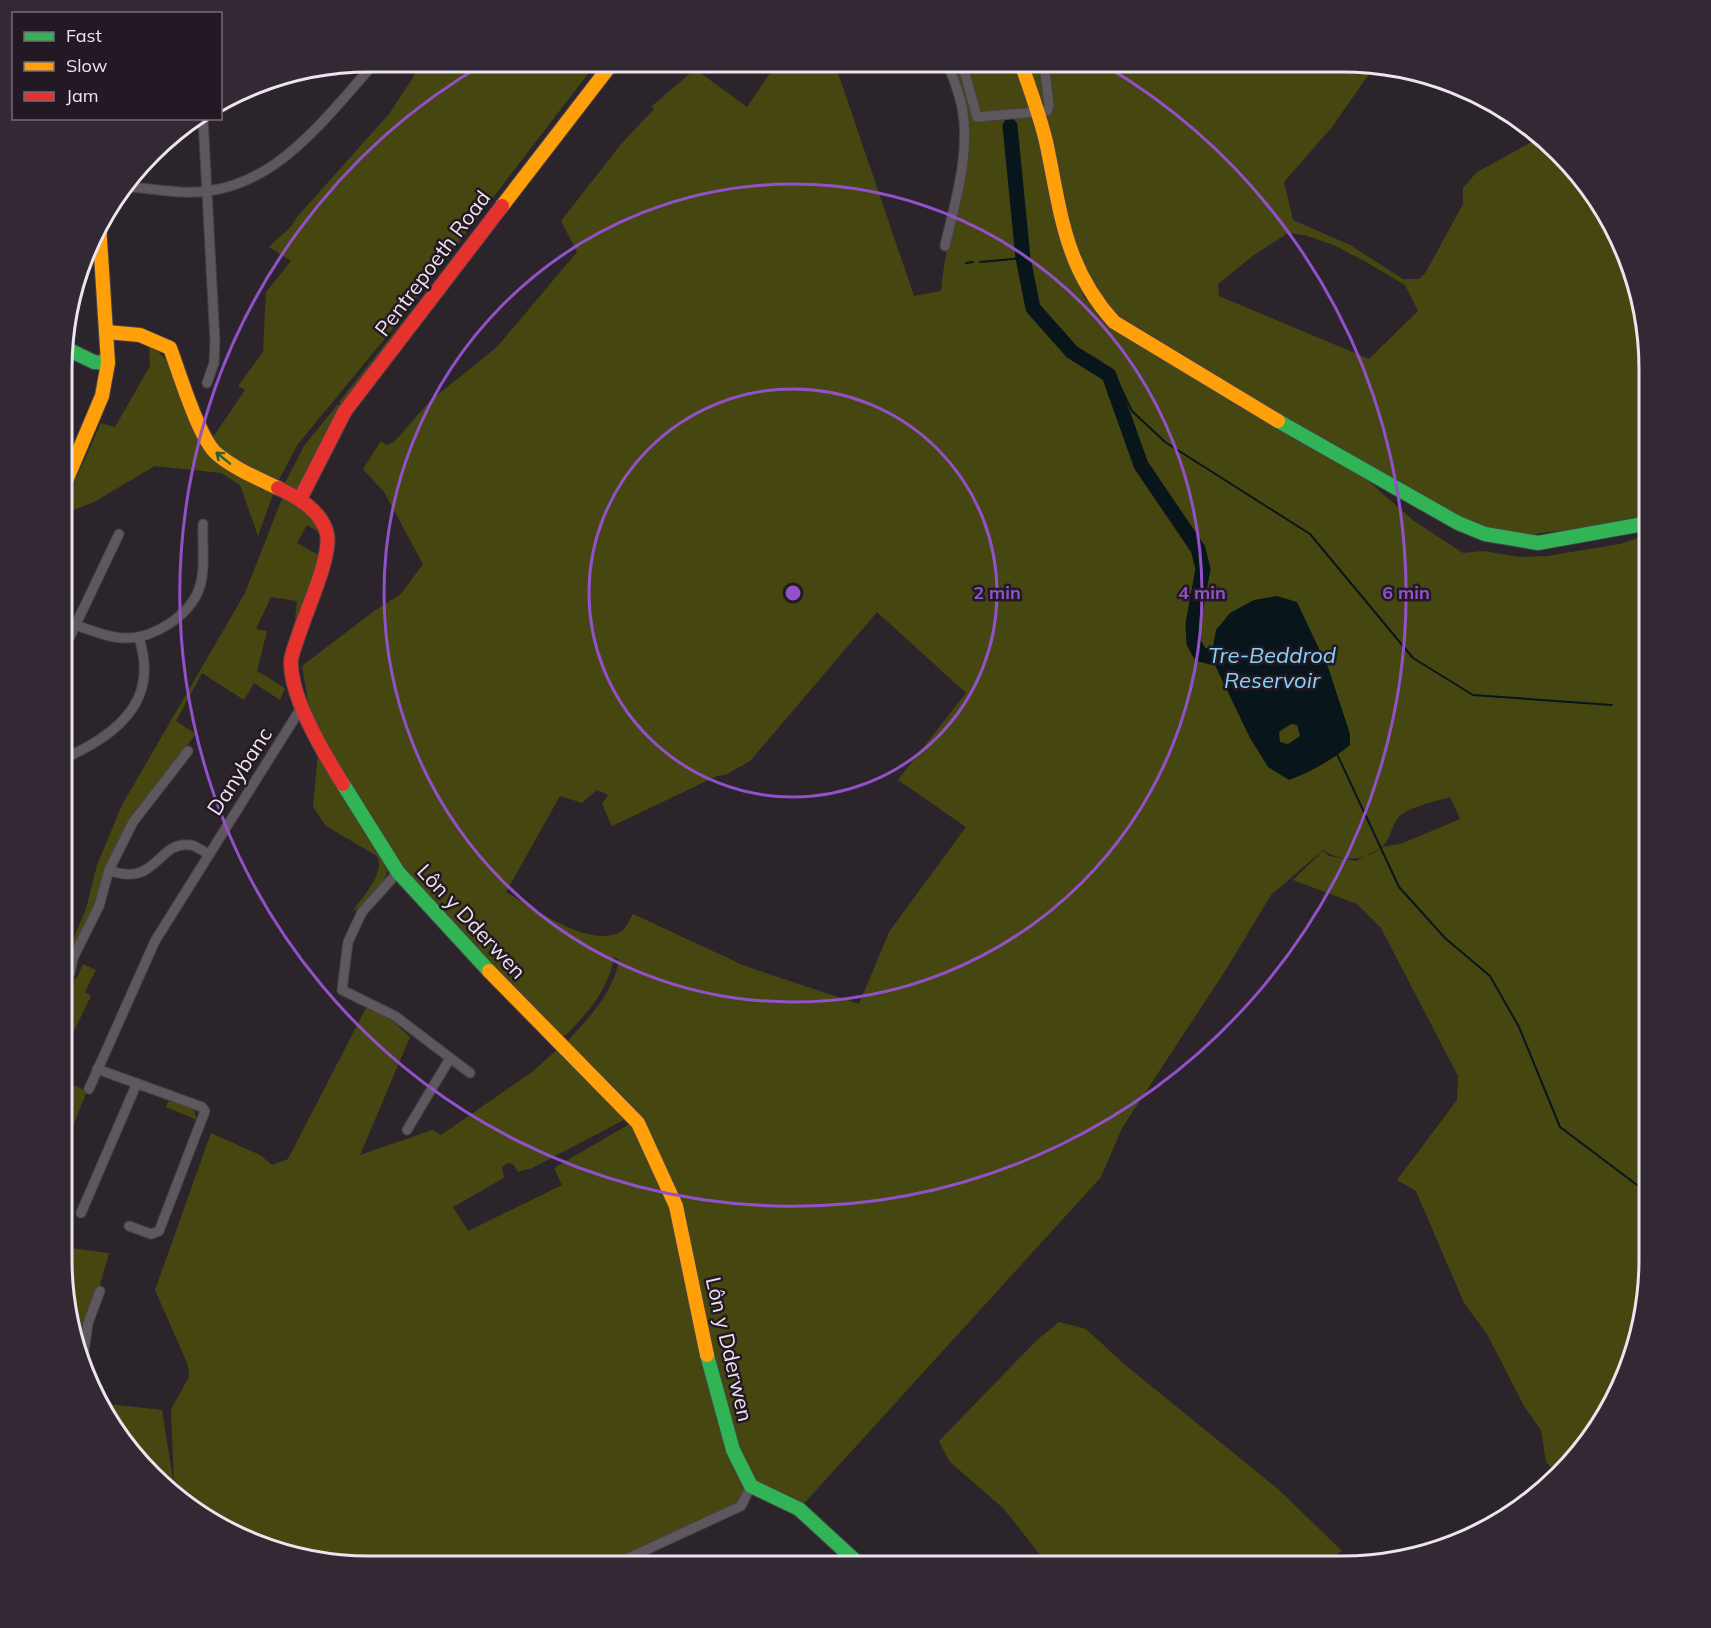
<svg xmlns="http://www.w3.org/2000/svg" width="1711" height="1628" viewBox="0 0 1711 1628" font-family="Mulish,sans-serif">
  <rect width="100%" height="100%" fill="#2b252b"/>
  <!-- green -->
  <g fill="#464710" fill-rule="evenodd">
    <path d="M417,62H597L387,336L298,444L277,483L234,464L211,440L245,390L238,386L263,352L266,292L291,261L269,247C279,236 290,231 297,217L389,114L414,76Z"/>
    <path d="M777,63H841L838,73L914,296L941,291C946,236 966,175 964,121C963,103 952,81 947,63L1376,64L1332,127L1284,182L1293,220L1350,245L1403,279H1419L1426,272L1463,204V188L1477,172L1537,139L1586,181L1633,270L1649,349V515L1578,529L1540,533L1512,541L1485,534L1114,322L1077,275L1083,296L1106,323L1358,472L1414,521L1463,553L1483,551L1520,557L1547,556L1620,544L1649,534V1279L1618,1395L1586,1447L1558,1475L1546,1462L1541,1430L1524,1406L1487,1334L1464,1303L1416,1191L1397,1180L1457,1100L1458,1076L1381,928L1357,904L1293,880L1323,851L1329,856L1356,861L1383,847L1403,843L1460,819L1450,797C1436,801 1414,806 1402,814C1392,821 1391,838 1383,846C1367,862 1340,862 1323,850L1271,895L1225,971L1122,1128L1101,1177L799,1509L753,1482L740,1452L657,1150L567,1042C589,1017 613,994 619,960L614,957C608,990 589,1012 566,1035H561L403,870L384,836L335,765L309,707L302,666L374,611L401,594L423,564L384,492L363,469L381,441L386,445L394,442L431,400L497,347L577,252L561,221L622,143L654,109L652,106L695,69L747,107ZM1288,233L1304,235L1334,245L1366,262L1405,285L1418,311L1369,359L1219,296L1218,284L1254,255ZM877,612L966,693L898,780L966,827L889,932L859,1004L745,966L633,914C630,919 627,926 623,930C593,952 532,907 506,892L560,796L582,803L597,790L608,795L602,804L612,826L717,776L725,775L750,761Z"/>
    <path d="M432,285L434,287L342,406L339,402Z"/>
    <path d="M149,342L167,361L212,461L223,464L274,492L258,536L240,485L221,473L155,466L94,502L66,513V501L101,423L115,427L150,366Z"/>
    <path d="M338,404L341,408L328,428L302,483L295,490L283,487L304,446Z"/>
    <path d="M283,496L314,517L324,535L307,525L297,543L324,558L300,620H295L297,601L271,597L256,629L267,631L257,671L285,688L280,700L254,683L244,700L202,673L176,721L196,734L134,812L104,869L94,908L64,968V961L86,909L97,865L122,805L245,593Z"/>
    <path d="M318,753L389,865C387,882 368,903 352,912C362,897 386,873 377,856L326,826L313,807Z"/>
    <path d="M83,964L96,970L85,992L91,996L69,1041L63,1038L64,979L77,978Z"/>
    <path d="M366,1008L389,1018L410,1037L360,1155L432,1130L441,1135L532,1072L559,1048L626,1119L532,1168L518,1172L513,1164L507,1163L502,1167L504,1178L453,1207L468,1231L562,1185L554,1168L633,1122L665,1186L727,1452L744,1490L738,1503L610,1566H349L233,1535L166,1490L125,1447L100,1403L162,1410L174,1485L171,1409L189,1377L188,1365L155,1290L211,1133L260,1155L272,1165L288,1159Z"/>
    <path d="M63,1081L87,1091L65,1146L63,1145Z"/>
    <path d="M172,1101L193,1108L197,1120L166,1107L168,1102Z"/>
    <path d="M62,1247L109,1253L81,1352H79L62,1279Z"/>
    <path d="M1059,1322L1086,1329L1124,1364L1278,1489L1342,1551L1320,1566H1049L1004,1509L949,1461L939,1441L1037,1340Z"/>
  </g>
  <!-- water -->
  <path fill="#08161c" fill-rule="evenodd" d="M1277,596L1297,602L1329,670L1350,734V745C1331,761 1312,771 1289,780L1268,767L1250,738L1211,657L1216,630L1230,613L1254,600ZM1291,724L1297,725L1300,736L1288,744L1280,742L1279,732Z"/>
  <g fill="none" stroke-linecap="round" stroke-linejoin="round">
    <!-- stream -->
    <g stroke="#08161c" stroke-width="2">
      <path d="M980,262L1023,258"/>
      <path d="M966,263L973,262"/>
      <path d="M1116,378L1132,411L1165,442L1310,534L1413,658L1473,695L1612,705"/>
      <path d="M1337,754L1399,887L1445,938L1490,976L1519,1027L1560,1127L1649,1194"/>
    </g>
    <!-- river -->
    <path stroke="#08161c" stroke-width="15" d="M1010,126L1023,258L1033,308L1072,352L1109,375L1141,465L1198,549L1203,569L1193,624L1194,643L1200,654L1211,657"/>
    <defs>
      <g id="street">
        <path d="M962,63L977,117L1047,111L1049,106L1044,63"/>
        <path d="M203,118L215,342L214,363L207,383"/>
        <path d="M126,187C153,188 180,195 208,191C281,182 329,113 375,63"/>
        <path d="M945,246C955,202 971,152 962,107C959,92 953,77 947,63"/>
        <path d="M75,625C91,630 108,638 125,638C153,639 189,616 199,589C206,570 202,544 203,524"/>
        <path d="M66,645L119,534"/>
        <path d="M65,758C103,741 148,713 144,664C144,655 141,646 139,637"/>
        <path d="M109,870C156,889 158,840 190,845C195,845 202,851 207,853"/>
        <path d="M398,872L362,912L348,942L342,990L395,1016L470,1073"/>
        <path d="M70,973L73,958L99,906L109,870L133,822L188,751"/>
        <path d="M97,1069L202,1107L205,1111L159,1231L151,1234L129,1226"/>
        <path d="M89,1089L155,941L301,708"/>
        <path d="M407,1130L449,1060"/>
        <path d="M81,1213L137,1083"/>
        <path d="M82,1365L88,1323L100,1291"/>
        <path d="M611,1566L741,1506L751,1486"/>
      </g>
      <g id="fast">
        <path d="M67,349L94,362L108,363"/>
        <path d="M1278,421L1458,523L1485,534L1538,543L1649,523"/>
        <path d="M343,784L398,872L489,971"/>
        <path d="M707,1355L733,1450L751,1486L799,1509L861,1566"/>
      </g>
      <g id="slow">
        <path d="M1021,63C1030,90 1041,118 1047,146C1061,214 1065,268 1114,322L1278,421"/>
        <path d="M502,206L613,62"/>
        <path d="M106,332L140,335L170,348C179,372 199,439 217,454C235,469 257,478 278,488"/>
        <path d="M66,481L102,396L108,363L99,224"/>
        <path d="M489,971L638,1123L676,1206L707,1355"/>
      </g>
      <g id="jam">
        <path d="M278,488C297,497 322,511 327,534C332,557 304,615 297,640C295,646 291,655 291,662C290,697 324,754 343,784"/>
        <path d="M300,499L345,411L502,206"/>
      </g>
    </defs>
    <!-- street casing -->
    <use href="#street" stroke="#464247" stroke-width="11"/>
    <!-- fast casing -->
    <use href="#fast" stroke="#464247" stroke-width="16"/>
    <!-- slow casing -->
    <use href="#slow" stroke="#464247" stroke-width="16"/>
    <!-- jam casing -->
    <use href="#jam" stroke="#464247" stroke-width="16"/>
    <!-- street -->
    <use href="#street" stroke="#5e585e" stroke-width="9"/>
    <!-- fast -->
    <use href="#fast" stroke="#30b455" stroke-width="14"/>
    <!-- slow -->
    <use href="#slow" stroke="#ff9f0a" stroke-width="14"/>
    <!-- jam -->
    <use href="#jam" stroke="#e5322d" stroke-width="14"/>
  </g>
  <!-- one-way arrows -->
  <defs><path id="oneway-shaft" d="M-6 0H5M1.5-3L5.5 0L1.5 3" fill="none" stroke-width="1.6" stroke-linecap="round" stroke-linejoin="round" transform="scale(1.5)"/></defs>
  <use stroke="#295f3a" href="#oneway-shaft" transform="translate(223 458) rotate(-141)"/>
  <!-- distance rings -->
  <g fill="none" stroke="#9251c8" stroke-width="3">
    <circle cx="793" cy="593" r="204"/>
    <circle cx="793" cy="593" r="409"/>
    <path d="M1104 65A613 613 0 1 1 487 62"/>
  </g>
  <g text-anchor="middle" dominant-baseline="central" stroke-width="5" stroke-linejoin="round" paint-order="stroke">
    <!-- street labels -->
    <g font-size="21" fill="#ece5ed" stroke="#231924">
      <text transform="translate(432 263) rotate(-53)">Pentrepoeth Road</text>
      <text transform="translate(239 771) rotate(-57)">Danybanc</text>
      <text transform="translate(472 921) rotate(47)">Lôn y Dderwen</text>
      <text transform="translate(730 1349) rotate(77)">Lôn y Dderwen</text>
    </g>
    <!-- water labels -->
    <g font-size="22" font-style="italic" fill="#85d5f8" stroke="#231924">
      <text x="1272" y="655">Tre-Beddrod<tspan x="1272" dy="25">Reservoir</tspan></text>
    </g>
  </g>
  <!-- crop -->
  <path d="M0 0H1711V1628H0ZM369 72H1342A297 297 0 0 1 1639 369V1259A297 297 0 0 1 1342 1556H369A297 297 0 0 1 72 1259V369A297 297 0 0 1 369 72Z" fill="#332934" fill-rule="evenodd"/>
  <path fill="none" stroke="#ece5ed" stroke-width="3" d="M369 72H1342A297 297 0 0 1 1639 369V1259A297 297 0 0 1 1342 1556H369A297 297 0 0 1 72 1259V369A297 297 0 0 1 369 72Z"/>
  <circle cx="793" cy="593" r="9" fill="#9251c8" stroke="#231924" stroke-width="3"/>
  <g font-size="18" text-anchor="middle" font-weight="bold" fill="#9251c8" stroke="#231924" stroke-width="5" stroke-linejoin="round" paint-order="stroke">
    <text x="997" y="599">2 min</text>
    <text x="1202" y="599">4 min</text>
    <text x="1406" y="599">6 min</text>
  </g>
  <!-- legend -->
  <rect x="12" y="12" width="210" height="108" fill="#231924" stroke="#736b74" stroke-width="1.5"/>
  <rect x="24" y="32" width="30" height="9" fill="#30b455" stroke="#736b74" stroke-width="1.5"/>
  <text x="66" y="42" font-size="18" fill="#ece5ed">Fast</text>
  <rect x="24" y="62" width="30" height="9" fill="#ff9f0a" stroke="#736b74" stroke-width="1.5"/>
  <text x="66" y="72" font-size="18" fill="#ece5ed">Slow</text>
  <rect x="24" y="92" width="30" height="9" fill="#e5322d" stroke="#736b74" stroke-width="1.5"/>
  <text x="66" y="102" font-size="18" fill="#ece5ed">Jam</text>
</svg>
